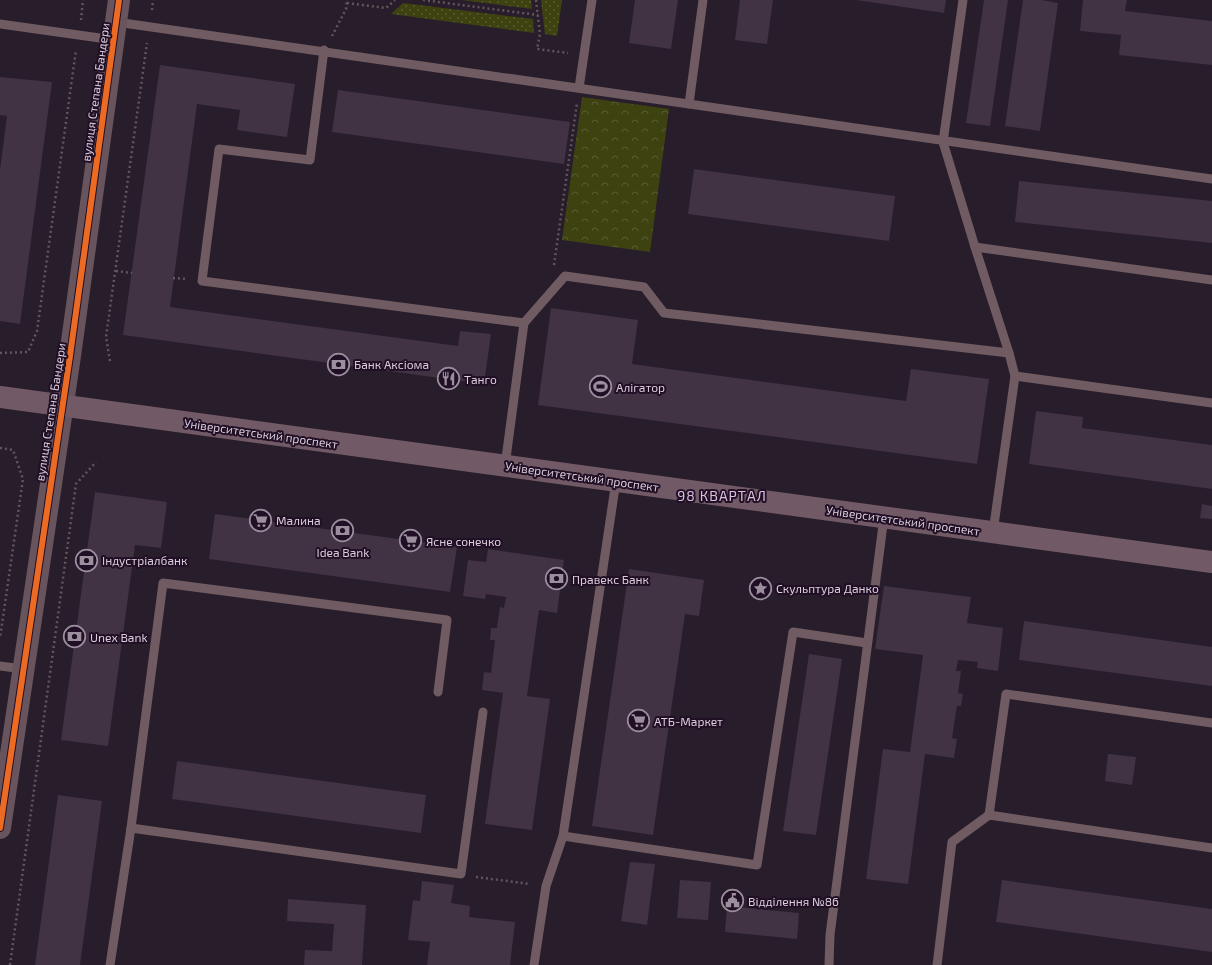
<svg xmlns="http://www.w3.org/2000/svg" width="1212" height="965" viewBox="0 0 1212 965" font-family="'Exo 2',sans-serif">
  <defs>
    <pattern id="grass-dots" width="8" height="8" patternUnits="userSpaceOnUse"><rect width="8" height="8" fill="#3e4211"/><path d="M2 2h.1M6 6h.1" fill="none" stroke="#595c33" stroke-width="1.8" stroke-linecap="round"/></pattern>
    <pattern id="park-crowns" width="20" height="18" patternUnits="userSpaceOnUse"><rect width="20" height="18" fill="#3e4211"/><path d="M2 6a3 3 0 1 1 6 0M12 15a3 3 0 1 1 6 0" fill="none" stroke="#595c33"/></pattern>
  </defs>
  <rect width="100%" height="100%" fill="#281d2a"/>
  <!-- grass -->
  <g fill="url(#grass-dots)">
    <path d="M462,0H531L532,9Z"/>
    <path d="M541,0H562L557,36L545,34Z"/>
    <path d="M403,3L533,19L534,33L391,14Z"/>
  </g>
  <!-- park -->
  <path fill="url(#park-crowns)" d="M582,97L669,109L650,252L562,240Z"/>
  <!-- building -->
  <g fill="#413244">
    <path d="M635,0H678L671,49L629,43Z"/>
    <path d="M740,0H773L767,44L735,40Z"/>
    <path d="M856,0H946L944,13Z"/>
    <path d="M984,0H1008L990,126L966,123Z"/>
    <path d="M1023,0H1042L1058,3L1040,131L1005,126Z"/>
    <path d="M1083,0H1127L1125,11L1212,21V65L1119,55L1121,35L1080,31Z"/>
    <path d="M160,65L295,84L287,137L237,130L240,110L197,104L170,307L458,346L460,331L491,334L484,384L123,335Z"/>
    <path d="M0,77L52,82L20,324L0,321V170L7,116L0,115Z"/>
    <path d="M338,90L570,122L564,164L332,132Z"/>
    <path d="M694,169L895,196L889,241L688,214Z"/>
    <path d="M1019,181L1212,201V243L1015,222Z"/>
    <path d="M551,308L638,320L632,364L906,401L911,369L989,379L977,464L538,405Z"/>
    <path d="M1036,411L1083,417L1082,428L1212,445V489L1029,464Z"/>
    <path d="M95,492L167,502L161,548L135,545L108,746L61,740Z"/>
    <path d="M1202,504L1212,506V519L1200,518Z"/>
    <path d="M215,514L457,547L450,592L209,559Z"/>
    <path d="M488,549L564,560L557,613L539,610L527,696L550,699L532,830L485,824L503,693L482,690L484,672L491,673L495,640H490L491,628H497L500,607L504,608L506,597L486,594L485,599L463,596L468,560L486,562Z"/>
    <path d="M629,569L704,580L699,616L685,614L653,835L592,826Z"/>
    <path d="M884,586L971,597L967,623L1003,628L998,671L977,668L978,662L958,660L956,671H961L958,693L963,694L961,706H957L952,738L957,739L954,758L925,754L908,884L866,879L883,749L910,752L923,655L875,649Z"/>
    <path d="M1024,621L1212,647V686L1019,660Z"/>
    <path d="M809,654L842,659L816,835L783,831Z"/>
    <path d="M1108,754L1136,757L1132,785L1105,781Z"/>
    <path d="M177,761L426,795L421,833L172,799Z"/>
    <path d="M58,795L102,801L80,965H35Z"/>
    <path d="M630,862L655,864L647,925L621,921Z"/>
    <path d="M680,880L711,882L708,920L677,918Z"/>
    <path d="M1002,880L1212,909V952L996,922Z"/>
    <path d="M422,881L454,885L451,903L470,906L469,917L515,922L510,965H427L430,942L408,940L413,900L420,901Z"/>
    <path d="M288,899L366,905L362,965H304L305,950L332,951L334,924L287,921Z"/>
    <path d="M727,906L799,913L797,939L725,932Z"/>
  </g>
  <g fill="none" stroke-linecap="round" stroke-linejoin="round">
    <!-- path -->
    <g stroke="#63555c" stroke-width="2.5" stroke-dasharray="2 3" stroke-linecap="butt">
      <path d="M423,0L538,15"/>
      <path d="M536,0L540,34L537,49L568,53"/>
      <path d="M347,3L386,8L395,0"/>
      <path d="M152,10L153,0"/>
      <path d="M81,20L83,0"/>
      <path d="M332,36L346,9L347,0"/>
      <path d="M554,265L577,103"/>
      <path d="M116,271L132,273"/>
      <path d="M173,278L187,279"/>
      <path d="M0,353L28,352L37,331L76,50"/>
      <path d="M110,361L106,337L147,43"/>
      <path d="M0,448L13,450L23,479L0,638"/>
      <path d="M476,877L530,884"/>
      <path d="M10,965L76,484L96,462"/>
    </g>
    <!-- lane -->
    <g stroke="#6f5b61" stroke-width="9">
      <path d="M963,0L943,142L975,247L1009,353L1015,376L993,532"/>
      <path d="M116,22C482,72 847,128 1212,179"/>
      <path d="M0,24L114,40"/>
      <path d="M324,50L310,160L219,149L202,281L524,323L505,466"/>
      <path d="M579,88L592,0"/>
      <path d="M689,104L703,0"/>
      <path d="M975,247L1212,280"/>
      <path d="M524,323L565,276L644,287L664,313L1009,353"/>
      <path d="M1015,376L1212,403"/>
      <path d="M0,666L23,669"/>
      <path d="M989,815L1006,694L1212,723"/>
      <path d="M131,828L461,874L483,712"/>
      <path d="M563,836L757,865L793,632L867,643"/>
      <path d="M110,965L131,828L163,583L447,620L438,692"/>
      <path d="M534,965L546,886L563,836L616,481"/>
      <path d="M829,965L830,935L884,517"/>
      <path d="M937,965L952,842L989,815L1212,848"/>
    </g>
    <!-- secondary -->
    <path stroke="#68545d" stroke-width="22" d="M0,828L70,356L119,0"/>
    <!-- primary -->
    <path stroke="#715a65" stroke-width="22" d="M0,397L1212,562"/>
    <defs>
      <path id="cycleway" d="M0,828L70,356L119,0"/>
    </defs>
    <!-- cycleway casing -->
    <use href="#cycleway" stroke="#210f25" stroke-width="8"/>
    <!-- cycleway -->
    <use href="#cycleway" stroke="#ed6a23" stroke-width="6"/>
  </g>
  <!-- icons -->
  <defs>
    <symbol id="bank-ring" viewBox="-11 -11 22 22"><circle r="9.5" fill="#210f25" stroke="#9b8f9e" stroke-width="1.5"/><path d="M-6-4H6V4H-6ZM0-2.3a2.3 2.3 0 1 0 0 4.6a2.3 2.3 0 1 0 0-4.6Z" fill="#9b8f9e"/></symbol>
    <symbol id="restaurant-ring" viewBox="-11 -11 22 22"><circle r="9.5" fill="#210f25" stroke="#9b8f9e" stroke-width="1.5"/><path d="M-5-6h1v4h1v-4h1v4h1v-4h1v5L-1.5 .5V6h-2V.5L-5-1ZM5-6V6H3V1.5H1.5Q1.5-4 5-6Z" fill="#9b8f9e"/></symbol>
    <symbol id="stadium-ring" viewBox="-11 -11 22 22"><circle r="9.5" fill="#210f25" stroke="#9b8f9e" stroke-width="1.5"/><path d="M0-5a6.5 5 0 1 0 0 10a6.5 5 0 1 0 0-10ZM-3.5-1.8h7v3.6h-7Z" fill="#9b8f9e"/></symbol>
    <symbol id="supermarket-ring" viewBox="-11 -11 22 22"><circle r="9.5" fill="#210f25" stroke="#9b8f9e" stroke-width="1.5"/><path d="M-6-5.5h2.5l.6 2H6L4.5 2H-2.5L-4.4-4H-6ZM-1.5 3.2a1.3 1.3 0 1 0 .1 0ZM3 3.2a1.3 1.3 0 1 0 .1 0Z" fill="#9b8f9e"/></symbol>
    <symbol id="sight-ring" viewBox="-11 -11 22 22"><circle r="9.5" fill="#210f25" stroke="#9b8f9e" stroke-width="1.5"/><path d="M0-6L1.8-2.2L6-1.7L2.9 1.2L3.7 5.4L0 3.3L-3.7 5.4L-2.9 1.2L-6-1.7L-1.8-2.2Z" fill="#9b8f9e"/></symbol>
    <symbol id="civic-ring" viewBox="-11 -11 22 22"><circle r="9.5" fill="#210f25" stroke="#9b8f9e" stroke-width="1.5"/><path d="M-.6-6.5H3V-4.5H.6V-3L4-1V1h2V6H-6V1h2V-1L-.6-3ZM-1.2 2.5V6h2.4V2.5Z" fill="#9b8f9e"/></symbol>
  </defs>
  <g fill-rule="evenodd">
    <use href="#bank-ring" x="326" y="352" width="25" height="25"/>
    <use href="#restaurant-ring" x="436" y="366" width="25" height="25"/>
    <use href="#stadium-ring" x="588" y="374" width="25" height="25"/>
    <use href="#supermarket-ring" x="248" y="508" width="25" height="25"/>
    <use href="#bank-ring" x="330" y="518" width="25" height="25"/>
    <use href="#supermarket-ring" x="398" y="528" width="25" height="25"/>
    <use href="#bank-ring" x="74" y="548" width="25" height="25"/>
    <use href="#bank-ring" x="544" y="566" width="25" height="25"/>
    <use href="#sight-ring" x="748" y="576" width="25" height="25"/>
    <use href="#bank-ring" x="62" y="624" width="25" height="25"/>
    <use href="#supermarket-ring" x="626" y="708" width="25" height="25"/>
    <use href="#civic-ring" x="720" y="888" width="25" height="25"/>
  </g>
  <g text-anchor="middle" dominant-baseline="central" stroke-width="4" stroke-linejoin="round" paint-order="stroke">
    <!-- street labels -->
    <g font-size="12" fill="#d9cddc" stroke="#210f25">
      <text transform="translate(95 92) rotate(-82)">вулиця Степана Бандери</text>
      <text transform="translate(50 412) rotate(-81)">вулиця Степана Бандери</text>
      <text transform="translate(261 433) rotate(8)">Університетський проспект</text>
      <text transform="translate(582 476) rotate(8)">Університетський проспект</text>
      <text transform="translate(903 520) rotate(8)">Університетський проспект</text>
    </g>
    <!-- poi labels -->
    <g font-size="12" fill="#d9cddc" stroke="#210f25" text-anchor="start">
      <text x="354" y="364">Банк Аксіома</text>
      <text x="464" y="379">Танго</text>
      <text x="616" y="387">Алігатор</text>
      <text x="276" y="520">Малина</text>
      <text x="426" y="541">Ясне сонечко</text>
      <text x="343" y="552" text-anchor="middle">Idea Bank</text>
      <text x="102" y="560">Індустріалбанк</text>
      <text x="572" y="579">Правекс Банк</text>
      <text x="776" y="588">Скульптура Данко</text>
      <text x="90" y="637">Unex Bank</text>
      <text x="654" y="721">АТБ-Маркет</text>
      <text x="748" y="901">Відділення №86</text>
    </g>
    <!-- quarter labels -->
    <g font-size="14" letter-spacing="1" fill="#d9c0de" stroke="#210f25">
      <text x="722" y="495">98 КВАРТАЛ</text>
    </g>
  </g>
</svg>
